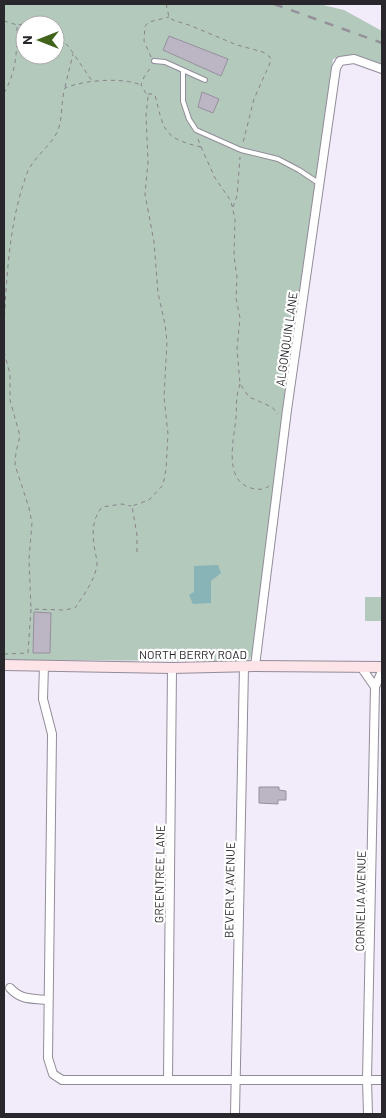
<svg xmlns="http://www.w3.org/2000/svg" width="386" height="1118" viewBox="0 0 386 1118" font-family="Barlow,sans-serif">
  <rect width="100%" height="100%" fill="#f2ebfa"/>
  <!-- green -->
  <g fill="#b3c9bc" fill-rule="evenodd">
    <path d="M4,4H319L344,10L382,31V65C365,60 351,52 333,59L272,506L253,652L250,659L245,661L4,660ZM25,25H55V55H25Z"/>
    <rect x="365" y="597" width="17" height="24"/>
  </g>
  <!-- water -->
  <path fill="#88b3b7" d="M218,565L221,573L211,581V603L193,604L189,595L194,592V566Z"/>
  <!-- building -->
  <g fill="#bcb5c3" stroke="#97909e">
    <path d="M169,36L228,59L221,76L163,50Z"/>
    <path d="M202,92L219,99L213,113L198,107Z"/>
    <path d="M34,612L51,613L50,653H33Z"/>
    <path d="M259,787H279V790L286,791V800H278V804L259,803Z"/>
  </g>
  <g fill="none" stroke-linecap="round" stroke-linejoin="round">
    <defs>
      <g id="service">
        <path d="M154,61L165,62L205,80"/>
        <path d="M183,71V101L189,119L196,130L241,150L278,159L299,170L320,184"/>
      </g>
      <g id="minor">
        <path d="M44,665L43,699L52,734L48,1058L53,1074L62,1080H382"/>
        <path d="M255,666L287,410L336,68L340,61L354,59L382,69"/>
        <path d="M361,667L375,687L382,671"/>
        <path d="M10,988C22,1001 32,998 48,1000"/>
        <path d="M168,1080L172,668"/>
        <path d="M235,1114L244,666"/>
        <path d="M368,1114L367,1080L375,687"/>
      </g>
      <path id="secondary" d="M4,665L172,668L255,666L382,667"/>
    </defs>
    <!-- service casing -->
    <use href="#service" stroke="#928c99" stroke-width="6"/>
    <!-- minor casing -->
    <use href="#minor" stroke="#928c99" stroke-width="10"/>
    <!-- secondary casing -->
    <use href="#secondary" stroke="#928c99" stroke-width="12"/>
    <!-- path -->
    <g stroke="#88838c" stroke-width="1" stroke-dasharray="4 4" stroke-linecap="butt">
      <path d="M166,4L169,17L173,20L189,25L237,45L263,52L270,57V63L254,99L243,143"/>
      <path d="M4,21L17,25"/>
      <path d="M55,32L69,47L92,81"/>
      <path d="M151,57L144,41L145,26L149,22L169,17"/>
      <path d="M65,87L73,54"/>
      <path d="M4,93C17,71 17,49 17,25L31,23L45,25"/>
      <path d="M148,94H152L155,95C164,130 162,138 201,147L198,139"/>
      <path d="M201,147L215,178L231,201L235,220L234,256L237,277L236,298L240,318L237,349L240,384L249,397L272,407L278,414"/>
      <path d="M233,207L237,196L240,157"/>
      <path d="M4,324C7,274 9,224 26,176C31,160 46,150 55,136C64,122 60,103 65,88C84,80 122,77 141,85"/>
      <path d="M4,352L10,374V400L20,436L16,452L15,465L29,508L32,523L29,559L31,609"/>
      <path d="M240,384C235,399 237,404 236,418C234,438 223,481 251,488C257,490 264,490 269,486"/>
      <path d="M137,552V535L132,506L149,500L163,485L166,469L168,434L164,397L167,342L165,324L158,293L154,242L145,194L148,162L146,115L148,97L141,85L144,77L151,67"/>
      <path d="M4,654L28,653L31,609L64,610L75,608C83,596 95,580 97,565C97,558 95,552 94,545C92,531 93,518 102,507L122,504L131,506"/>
    </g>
    <!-- service -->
    <use href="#service" stroke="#fff" stroke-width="4"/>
    <!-- minor -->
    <use href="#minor" stroke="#fff" stroke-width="8"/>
    <!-- secondary -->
    <use href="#secondary" stroke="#fce4e8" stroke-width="10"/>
    <!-- rail -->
    <path stroke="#95909a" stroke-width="2.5" stroke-dasharray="9 9" stroke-linecap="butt" d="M274,4L382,43"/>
  </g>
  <g text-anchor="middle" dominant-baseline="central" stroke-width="4.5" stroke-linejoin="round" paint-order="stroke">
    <!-- street labels -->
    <g font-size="12" fill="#2a272c" stroke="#fff">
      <text transform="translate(286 339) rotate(-82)">ALGONQUIN LANE</text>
      <text x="193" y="654">NORTH BERRY ROAD</text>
      <text transform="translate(159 874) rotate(-89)">GREENTREE LANE</text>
      <text transform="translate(229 890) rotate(-89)">BEVERLY AVENUE</text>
      <text transform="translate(360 901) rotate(-89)">CORNELIA AVENUE</text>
    </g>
  </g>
  <!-- border -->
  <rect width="386" height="1118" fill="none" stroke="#2a272c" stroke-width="10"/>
  <!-- north arrow -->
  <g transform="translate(40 40) rotate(270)"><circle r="24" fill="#ffffff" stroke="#aaa9ab"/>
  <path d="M0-4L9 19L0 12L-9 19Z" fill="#416319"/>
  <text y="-8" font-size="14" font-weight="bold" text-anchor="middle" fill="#2a272c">N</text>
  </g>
</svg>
